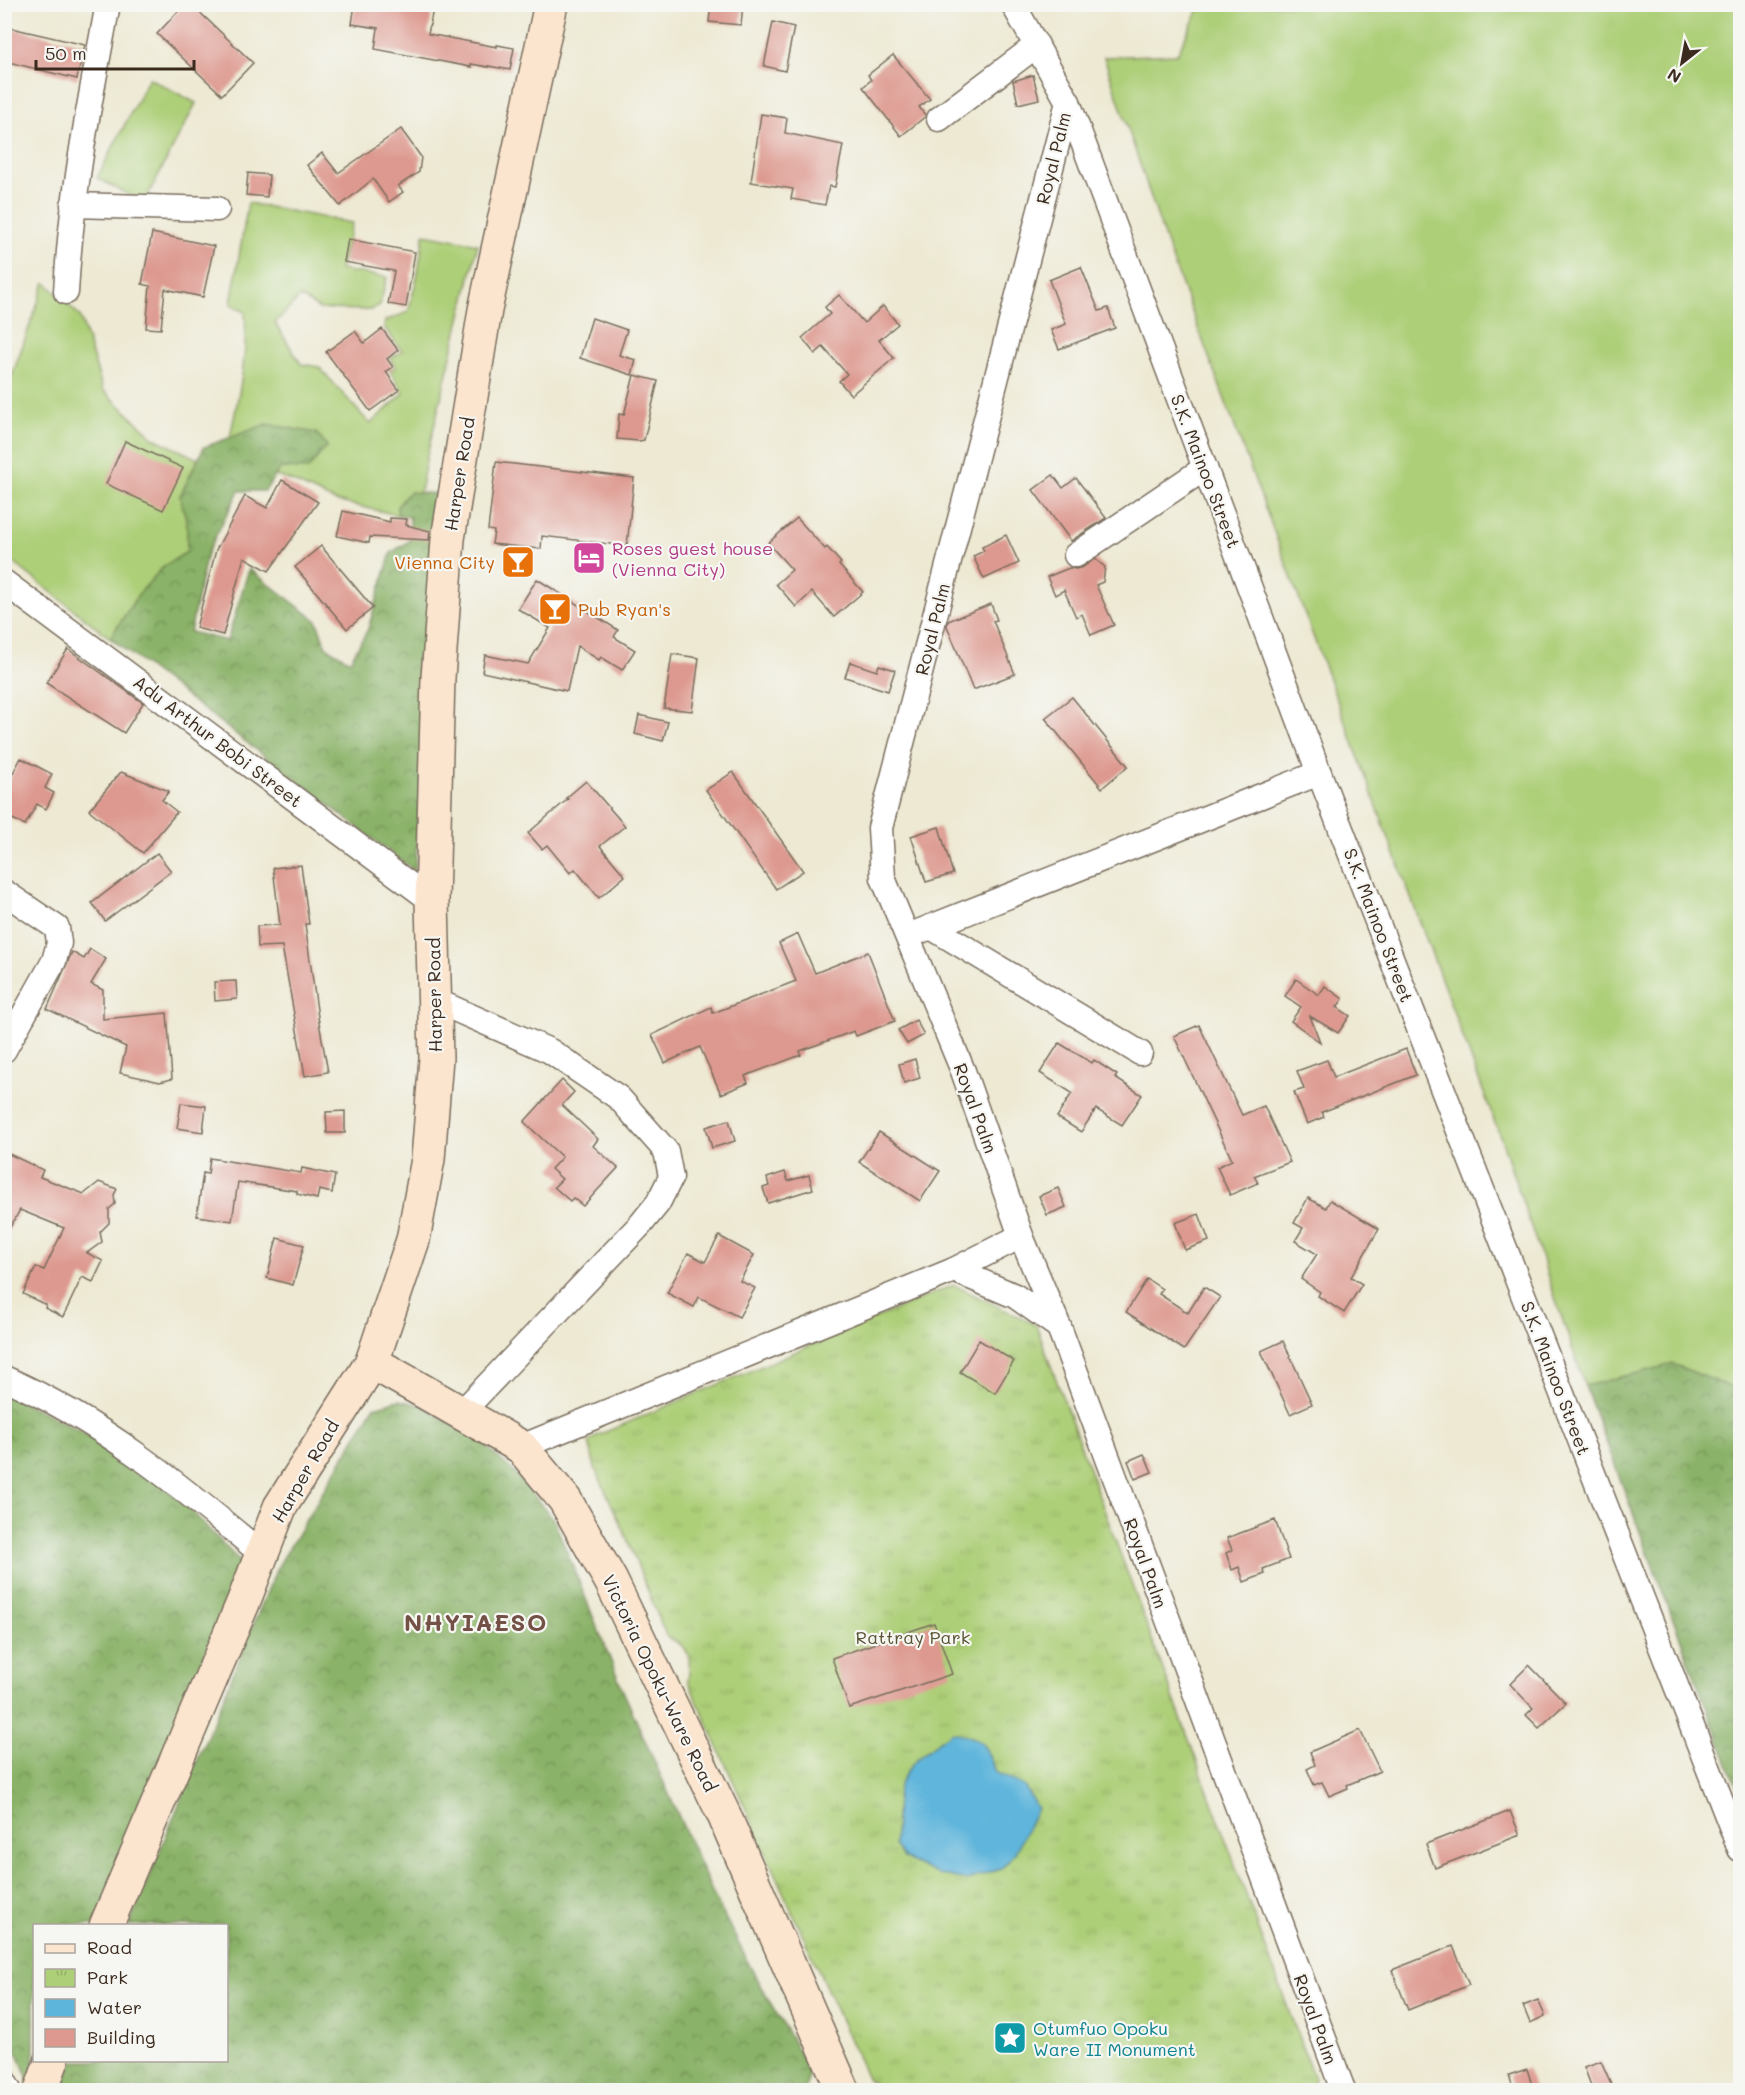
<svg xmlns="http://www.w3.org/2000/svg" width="1745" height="2095" viewBox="0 0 1745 2095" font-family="Mali,sans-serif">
  <defs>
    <pattern id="forest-crowns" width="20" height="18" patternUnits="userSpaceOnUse" patternTransform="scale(1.5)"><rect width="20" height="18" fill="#8ab268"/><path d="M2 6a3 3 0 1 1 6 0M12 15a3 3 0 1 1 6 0" fill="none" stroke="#729155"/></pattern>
    <pattern id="park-tufts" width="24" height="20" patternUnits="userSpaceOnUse" patternTransform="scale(1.5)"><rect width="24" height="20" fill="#adcf78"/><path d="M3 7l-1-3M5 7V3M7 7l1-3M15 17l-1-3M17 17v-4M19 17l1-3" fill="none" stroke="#96b267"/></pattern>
  </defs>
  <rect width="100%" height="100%" fill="#f6f6f2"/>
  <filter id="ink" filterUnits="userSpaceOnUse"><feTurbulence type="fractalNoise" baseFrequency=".0167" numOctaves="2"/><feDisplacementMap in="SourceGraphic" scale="12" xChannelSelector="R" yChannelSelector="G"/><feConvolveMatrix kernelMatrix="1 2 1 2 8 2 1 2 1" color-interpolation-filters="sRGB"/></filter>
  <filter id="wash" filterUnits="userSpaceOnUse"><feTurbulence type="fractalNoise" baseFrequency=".008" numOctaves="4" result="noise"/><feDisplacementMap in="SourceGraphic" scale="24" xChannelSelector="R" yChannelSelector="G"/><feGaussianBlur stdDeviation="1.35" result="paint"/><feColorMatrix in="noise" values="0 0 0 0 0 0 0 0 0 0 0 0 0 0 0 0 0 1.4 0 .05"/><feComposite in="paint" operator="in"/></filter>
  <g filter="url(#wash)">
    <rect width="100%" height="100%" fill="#ede9d3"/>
    <!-- green -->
    <g fill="#adcf78" stroke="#747c4b" stroke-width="1.5">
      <path d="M1201,5H1740V1796L1585,1386L1504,1147L1167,245L1104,57L1177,54Z"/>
      <path d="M149,78L196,103L144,203L97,178Z"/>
      <path d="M248,203L352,223L340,270L387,277L380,305L371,310L320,309L300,297L275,323L301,364L319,367L370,424L404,393L390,371L396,367L390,359L402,351L384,327L385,321L408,312L417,278L424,234L478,244L426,460L420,493H409L397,507L398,515L335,501L287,479L275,476L280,468L230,437C239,395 248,355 245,312L231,304Z"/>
      <path d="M45,282L80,316L103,390L154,438L198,459L180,496L188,523L187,552L164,566L138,595L110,638L5,556V396Z"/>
    </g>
    <!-- forest -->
    <g fill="url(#forest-crowns)" stroke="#626e43" stroke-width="1.5">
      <path d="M267,424L316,433L327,446L308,469L280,468L265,491H239L207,553L190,632L227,641L249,569L317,621L326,647L350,661L368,629L391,553L409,541L410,517L398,515L397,507L409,492L440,494L415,871L110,638L138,595L164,566L187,552V523L180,496L204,447Z"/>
      <path d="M1673,1364L1740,1391V1796L1585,1386Z"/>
      <path d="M4,1394C65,1421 127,1453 177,1498C200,1518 220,1542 242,1563L94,1925L34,1926V2060L30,2083L4,2022Z"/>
      <path d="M399,1400L421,1405L481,1442L516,1474L554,1520L621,1686L714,1896L761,1987L810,2071L805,2090H61L73,2061L226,2060V1926L129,1925L277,1568L374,1407Z"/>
    </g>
    <!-- park -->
    <path fill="url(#park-tufts)" stroke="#747c4b" stroke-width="1.5" d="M954,1285L1036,1325L1314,2079L1310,2090H886L868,2080L688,1681C691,1654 691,1648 666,1636L625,1534L595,1468L589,1442L596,1436Z"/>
    <!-- water -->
    <path fill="#5eb5db" stroke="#4c707c" stroke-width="1.5" d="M952,1732C983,1738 985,1743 995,1772L1024,1786L1037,1808L1015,1853L1001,1869L967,1880L937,1874L904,1858L894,1845C896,1829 896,1814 897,1798C900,1766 929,1749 952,1732Z"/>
    <g id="blocks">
      <!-- building -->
      <g fill="#dd998f">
        <path d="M185,4H191L253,63L222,95L157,34Z"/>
        <path d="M355,4H411L433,9L428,34L497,47V45L514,48L510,70L488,66V67L471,64V67L375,49L378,28L352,24Z"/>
        <path d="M711,4H743L741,25L709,22Z"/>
        <path d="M773,22L794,27L785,71L764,66Z"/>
        <path d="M7,27L85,45L77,79L4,61V39Z"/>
        <path d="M893,55L930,99L919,107L926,116L901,136L863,87L871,80L868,75Z"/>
        <path d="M1033,75L1039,99L1018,104L1013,81Z"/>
        <path d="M761,114L787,118L785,133L843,145L835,187L829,186L825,205L791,199L793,189L751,182Z"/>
        <path d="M401,129L421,157L419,172L398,186L403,192L389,202L373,179L340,206L307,165L322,153L338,173Z"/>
        <path d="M248,173L269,175L267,197L246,195Z"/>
        <path d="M152,233L214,246L203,297L165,289L161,329L146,328L150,286L142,284Z"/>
        <path d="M348,239L415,252L406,307L388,304L394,271L344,262Z"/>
        <path d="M1081,267L1099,311L1108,308L1115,328L1059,349L1051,330L1066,324L1049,280Z"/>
        <path d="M839,295L864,323L883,306L898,324L879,340L894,358L851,395L839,381L847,374L823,347L815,354L802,338L830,314L825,307Z"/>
        <path d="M592,318L627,330L619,355L636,360L632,375L580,358Z"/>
        <path d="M382,329L398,350L387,359L393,367L386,372L399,390L370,411L326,352L355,331L364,343Z"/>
        <path d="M634,375L658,381L644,440L639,441L617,439L619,414L624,415Z"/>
        <path d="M125,441L183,468L163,510L106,484Z"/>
        <path d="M496,462L634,478L627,546L542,536L541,549L492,544L494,531L488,530Z"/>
        <path d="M1053,475L1063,488L1076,478L1106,518L1071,541L1033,490Z"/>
        <path d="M282,480L318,502L269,571L244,557L223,635L196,628L216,550L245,496L267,508Z"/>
        <path d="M343,511L390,522V518L407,519L406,525L430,531L429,540L370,537L369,543L337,536Z"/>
        <path d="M797,518L825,549L827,547L841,563L839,565L863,592L834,617L812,592L796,607L776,584L792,570L768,543Z"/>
        <path d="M1006,535L1019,563L984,579L973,556L984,551L982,547Z"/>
        <path d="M321,546L373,608L347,629L295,567Z"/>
        <path d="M1095,559L1105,567L1103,582L1096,585L1114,625L1091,635L1082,614L1076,617L1064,590L1055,595L1047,577L1069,568L1076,569L1083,567Z"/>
        <path d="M537,579L618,630L614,637L635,650L622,670L601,657L599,660L577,646L567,691L482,672L485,655L528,664L550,628L518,609Z"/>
        <path d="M991,604L997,620L993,621L1015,674L973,690L947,626L948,621Z"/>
        <path d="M68,649L143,703L124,733L46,683Z"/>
        <path d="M672,654L699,658L692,711L664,708Z"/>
        <path d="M850,662L877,671L879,665L895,670L888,691L845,677Z"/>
        <path d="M1072,697L1128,766L1102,788L1045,718Z"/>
        <path d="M639,715L668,722L663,741L635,734Z"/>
        <path d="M21,758L52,774L45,788L54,793L46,809L37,804L25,825L4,815V790Z"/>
        <path d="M121,772L169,791L162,800L177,812L143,853L89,810Z"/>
        <path d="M733,772L803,871L776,889L706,790Z"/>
        <path d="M586,781L625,826L600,846L625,876L599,898L575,869L570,873L547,845L542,849L528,833L568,799L566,798Z"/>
        <path d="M939,827L953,874L926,882L911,836Z"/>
        <path d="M157,853L171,871L105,921L92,903Z"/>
        <path d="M301,865L309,924H305L318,1017L328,1072L305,1076L282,946L258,947L257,926L280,925L273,868Z"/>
        <path d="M798,934L815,973L868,952L895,1021L856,1036L854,1031L800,1051L801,1055L745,1076L748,1083L721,1094L700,1047L665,1063L652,1035L711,1007L713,1013L796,981L779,943Z"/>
        <path d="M90,949L106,959L91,984L103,990V1019L167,1013L172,1079L160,1082L120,1073L126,1047L47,1009L72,952L84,959Z"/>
        <path d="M1296,979L1319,995L1325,986L1343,999L1337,1007L1350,1016L1338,1033L1310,1016L1320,1042L1291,1021L1301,1007L1285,996Z"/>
        <path d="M236,981L237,999L215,1001L214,982Z"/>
        <path d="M916,1020L924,1035L907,1044L898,1030Z"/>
        <path d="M1199,1025L1242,1115L1264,1106L1290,1162L1254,1176L1258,1183L1230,1195L1217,1167L1232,1160L1174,1036Z"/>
        <path d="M1059,1043L1092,1063L1094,1060L1117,1075L1115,1078L1142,1095L1122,1125L1096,1109L1081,1132L1057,1117L1072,1093L1040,1073Z"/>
        <path d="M1406,1049L1416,1075L1322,1112L1324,1117L1307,1124L1294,1092L1304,1089L1297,1071L1327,1060L1334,1077Z"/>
        <path d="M915,1059L920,1078L904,1083L899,1064Z"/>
        <path d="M562,1080L574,1092L562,1105L598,1139L593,1146L618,1168L583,1206L573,1198L570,1201L554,1187L562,1179L551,1169L562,1157L524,1122Z"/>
        <path d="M181,1103L206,1106L203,1132L177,1128Z"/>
        <path d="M345,1111V1133H327L326,1112Z"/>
        <path d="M729,1120L735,1141L712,1148L706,1127Z"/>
        <path d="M879,1132L940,1171L920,1201L859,1162Z"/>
        <path d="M9,1154L43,1170L40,1177L84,1194L99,1182L117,1189L114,1195L115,1204L109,1209V1223L100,1232L102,1242L87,1253L103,1261L93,1282L82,1277L63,1317L45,1308L46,1305L23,1294L36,1267L44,1270L64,1228L20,1210L4,1238V1163Z"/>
        <path d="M210,1158L301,1173L302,1168L335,1175L332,1193L319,1190L317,1199L297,1194V1191L238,1182L232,1221L197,1216L203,1173L208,1174Z"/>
        <path d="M785,1172L788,1181L809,1175L813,1189L768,1203L763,1188L769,1186L767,1178Z"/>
        <path d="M1058,1188L1066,1207L1047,1215L1039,1196Z"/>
        <path d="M1308,1198L1326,1208L1330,1200L1379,1229L1351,1277L1362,1284L1344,1313L1318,1296L1320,1292L1301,1279L1317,1254L1295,1241L1303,1228L1294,1223Z"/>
        <path d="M1199,1214L1209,1241L1185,1250L1175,1223Z"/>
        <path d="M719,1236L754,1255L740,1281L755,1288L739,1317L699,1297L694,1307L667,1293L688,1253L705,1262Z"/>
        <path d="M277,1238L304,1245L293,1285L267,1278Z"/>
        <path d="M1147,1279L1162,1289L1159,1294L1188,1313L1204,1287L1220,1297L1184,1350L1126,1312Z"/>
        <path d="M979,1340L1014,1361L995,1393L960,1372Z"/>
        <path d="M1283,1341L1312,1404L1290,1414L1261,1351Z"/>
        <path d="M1144,1454L1152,1472L1135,1479L1128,1461Z"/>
        <path d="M1275,1520L1289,1559L1263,1569L1265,1574L1244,1582L1239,1567L1232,1570L1226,1553L1232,1550L1227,1538Z"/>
        <path d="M934,1623L952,1674L849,1708L832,1658Z"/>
        <path d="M1529,1665L1566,1703L1539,1728L1526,1715L1533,1708L1510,1684Z"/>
        <path d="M1360,1730L1380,1771L1347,1785L1348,1788L1329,1796L1322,1782L1314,1785L1307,1769L1315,1765L1310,1752Z"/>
        <path d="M1510,1811L1520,1835L1435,1868L1426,1844Z"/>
        <path d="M1453,1946L1469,1985L1408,2010L1392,1970Z"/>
        <path d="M1538,2000L1545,2016L1530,2023L1523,2006Z"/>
        <path d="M1601,2061L1612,2086L1602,2091H1593L1584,2067Z"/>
        <path d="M1527,2069L1534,2091H1514L1509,2075Z"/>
      </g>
    </g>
  </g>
  <g filter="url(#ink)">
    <use href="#blocks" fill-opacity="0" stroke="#796d5d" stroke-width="1.5"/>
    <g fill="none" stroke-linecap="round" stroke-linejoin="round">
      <defs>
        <g id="street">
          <path d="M1013,4L1068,102L1319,773L1740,1849"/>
          <path d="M1068,102L880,828L883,878L963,1071L1021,1236L1059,1327L1343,2090"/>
          <path d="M939,119L1037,45"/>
          <path d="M73,205L217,209"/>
          <path d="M66,292C71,195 90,100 108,4"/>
          <path d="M1076,555L1205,468"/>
          <path d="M4,582L432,901"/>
          <path d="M4,892L57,928L59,943L54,961L4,1050"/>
          <path d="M931,927L1140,1053"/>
          <path d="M908,936L1319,773"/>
          <path d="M434,1000L550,1051L619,1098L666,1151L671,1177L658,1203L641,1224L461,1413"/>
          <path d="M954,1270L1015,1296L1059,1327"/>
          <path d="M4,1378C101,1420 182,1487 262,1554"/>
          <path d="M521,1447L954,1270L1021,1236"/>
          <path d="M4,2081L9,2090"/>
        </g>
        <g id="secondary">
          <path d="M372,1362L521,1447L565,1500L611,1581L724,1815L843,2090"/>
          <path d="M106,1926L243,1603L280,1507L372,1362L413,1240L428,1159L436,1058L432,901L438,678L448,539L485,310L551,4"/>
          <path d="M41,2090L52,2060"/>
        </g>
      </defs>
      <!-- street casing -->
      <use href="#street" stroke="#796d5d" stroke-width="27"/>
      <!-- secondary casing -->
      <use href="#secondary" stroke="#796d5d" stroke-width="36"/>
      <!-- street -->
      <use href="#street" stroke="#fff" stroke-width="24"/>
      <!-- secondary -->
      <use href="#secondary" stroke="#fbe5cf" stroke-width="33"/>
    </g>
  </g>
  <!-- icons -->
  <defs>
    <symbol id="hotel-square" viewBox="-11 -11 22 22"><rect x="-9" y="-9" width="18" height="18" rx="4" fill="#d1479c" stroke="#f6f6f2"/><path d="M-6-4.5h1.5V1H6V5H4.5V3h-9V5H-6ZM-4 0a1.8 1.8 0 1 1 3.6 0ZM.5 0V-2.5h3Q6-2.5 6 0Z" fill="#fff"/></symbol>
    <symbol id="bar-square" viewBox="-11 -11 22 22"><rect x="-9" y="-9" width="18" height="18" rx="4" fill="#e8710a" stroke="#f6f6f2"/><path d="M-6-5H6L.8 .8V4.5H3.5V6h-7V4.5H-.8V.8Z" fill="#fff"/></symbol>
    <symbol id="sight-square" viewBox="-11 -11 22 22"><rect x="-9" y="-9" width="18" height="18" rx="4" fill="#0f9aa8" stroke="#f6f6f2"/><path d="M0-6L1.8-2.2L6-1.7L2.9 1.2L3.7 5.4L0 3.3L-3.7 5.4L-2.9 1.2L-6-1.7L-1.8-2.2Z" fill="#fff"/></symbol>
  </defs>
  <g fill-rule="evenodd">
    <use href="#hotel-square" x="570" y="539" width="38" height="38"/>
    <use href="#bar-square" x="499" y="543" width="38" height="38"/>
    <use href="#bar-square" x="536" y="590" width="38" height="38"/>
    <use href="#sight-square" x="991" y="2019" width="38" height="38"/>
  </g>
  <g text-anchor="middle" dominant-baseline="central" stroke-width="4.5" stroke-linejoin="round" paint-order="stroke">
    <!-- street labels -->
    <g font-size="18" fill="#3b2a1e" stroke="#f6f6f2">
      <text transform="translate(1053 158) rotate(-76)">Royal Palm</text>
      <text transform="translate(1206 471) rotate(69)">S.K. Mainoo Street</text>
      <text transform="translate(459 474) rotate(-81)">Harper Road</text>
      <text transform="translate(932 629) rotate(-76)">Royal Palm</text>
      <text transform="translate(218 741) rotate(37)">Adu Arthur Bobi Street</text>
      <text transform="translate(1379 925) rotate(69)">S.K. Mainoo Street</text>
      <text transform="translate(434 995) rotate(-91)">Harper Road</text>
      <text transform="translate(976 1108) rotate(70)">Royal Palm</text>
      <text transform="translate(1556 1378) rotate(69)">S.K. Mainoo Street</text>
      <text transform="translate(305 1471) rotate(-60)">Harper Road</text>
      <text transform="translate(1146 1563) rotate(70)">Royal Palm</text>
      <text transform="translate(660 1683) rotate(64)">Victoria Opoku-Ware Road</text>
      <text transform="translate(1316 2019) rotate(70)">Royal Palm</text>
    </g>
    <!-- hotel labels -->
    <g font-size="18" fill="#b23c85" stroke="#f6f6f2" text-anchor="start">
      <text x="612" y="548">Roses guest house<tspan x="612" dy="21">(Vienna City)</tspan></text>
    </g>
    <!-- food labels -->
    <g font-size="18" fill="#c56008" stroke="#f6f6f2" text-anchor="end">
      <text x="495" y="562">Vienna City</text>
      <text x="578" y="609" text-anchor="start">Pub Ryan's</text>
    </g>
    <!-- park labels -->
    <g font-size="18" fill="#585334" stroke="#f6f6f2">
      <text x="913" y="1637">Rattray Park</text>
    </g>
    <!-- culture labels -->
    <g font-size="18" fill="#0d838f" stroke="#f6f6f2" text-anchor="start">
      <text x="1033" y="2028">Otumfuo Opoku<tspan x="1033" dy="21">Ware II Monument</tspan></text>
    </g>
    <!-- district labels -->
    <g font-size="24" font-weight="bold" letter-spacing="1.5" fill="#745146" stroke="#f6f6f2">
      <text x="476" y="1621">NHYIAESO</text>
    </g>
  </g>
  <!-- margin -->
  <rect width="1745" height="2095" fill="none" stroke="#f6f6f2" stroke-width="24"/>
  <!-- legend -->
  <rect x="33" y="1924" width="195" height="138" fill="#f6f6f2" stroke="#aba49d" stroke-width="1.5"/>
  <rect x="45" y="1944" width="30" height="9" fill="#fbe5cf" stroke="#aba49d" stroke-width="1.5"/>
  <text x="87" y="1954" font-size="18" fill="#3b2a1e">Road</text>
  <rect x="45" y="1969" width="30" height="18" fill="url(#park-tufts)" stroke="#aba49d" stroke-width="1.5"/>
  <text x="87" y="1984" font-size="18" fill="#3b2a1e">Park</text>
  <rect x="45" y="1999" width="30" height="18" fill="#5eb5db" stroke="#aba49d" stroke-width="1.5"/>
  <text x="87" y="2014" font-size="18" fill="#3b2a1e">Water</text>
  <rect x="45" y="2029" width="30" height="18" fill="#dd998f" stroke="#aba49d" stroke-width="1.5"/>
  <text x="87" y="2044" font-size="18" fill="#3b2a1e">Building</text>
  <!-- north arrow -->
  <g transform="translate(1682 63) rotate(211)" stroke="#f6f6f2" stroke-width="4.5" paint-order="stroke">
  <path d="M0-4.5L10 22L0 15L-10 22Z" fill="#3b2a1e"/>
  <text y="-9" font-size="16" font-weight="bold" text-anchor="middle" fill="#3b2a1e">N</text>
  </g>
  <!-- scale -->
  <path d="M36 60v9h158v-9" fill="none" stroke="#3b2a1e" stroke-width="3"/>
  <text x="45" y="60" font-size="18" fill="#3b2a1e" stroke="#f6f6f2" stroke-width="4.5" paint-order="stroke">50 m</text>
</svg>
